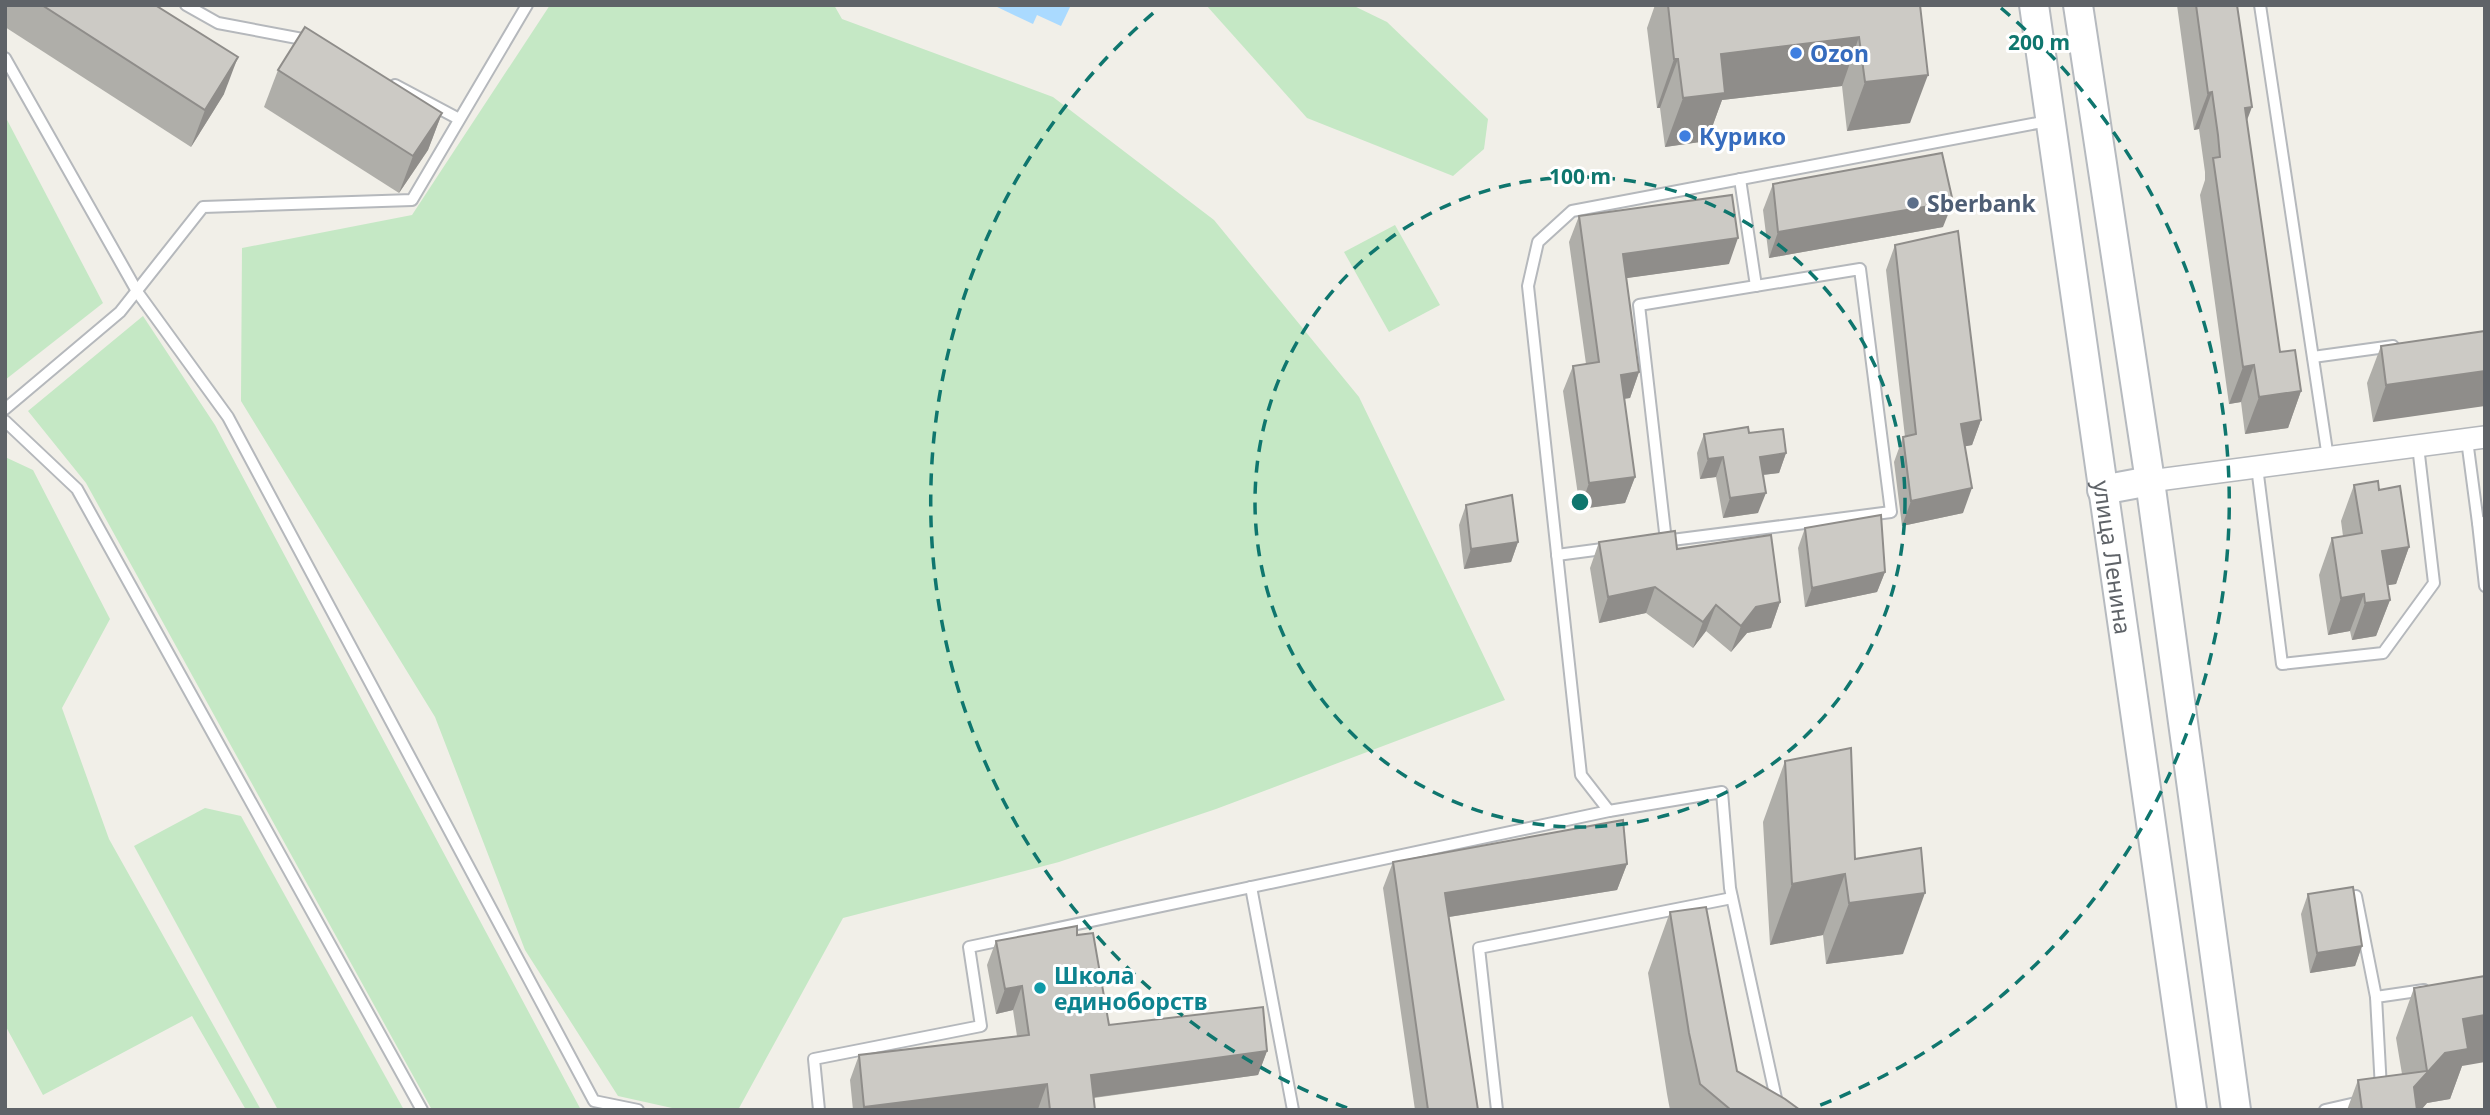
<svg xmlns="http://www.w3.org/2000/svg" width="2490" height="1115" viewBox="0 0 2490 1115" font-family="'Noto Sans',sans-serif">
  <rect width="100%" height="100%" fill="#f1efe8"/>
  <!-- green -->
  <g fill="#c5e8c5">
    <path d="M550,5H834L842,19L1053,97L1214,220L1359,397L1505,700L1216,809L1059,862L843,918L738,1110H681L618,1096L525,950L435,717L241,401L242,248L412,215Z"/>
    <path d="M1206,5H1352L1387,22L1488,119L1484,149L1453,176L1307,118Z"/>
    <path d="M5,116L103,303L5,380Z"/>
    <path d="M1395,225L1440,305L1389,332L1344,252Z"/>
    <path d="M143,316L215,425L581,1110H432L86,483L28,411Z"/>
    <path d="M5,457L33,470L110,619L62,708L109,839L261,1110H246L192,1016L43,1095L5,1025Z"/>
    <path d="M205,808L241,816L404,1110H278L134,846Z"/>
  </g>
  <!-- water -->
  <path fill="#aadaff" d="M993,5H1071L1061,26L1037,15L1033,24Z"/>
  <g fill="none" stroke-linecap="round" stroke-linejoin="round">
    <defs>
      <g id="lane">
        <path d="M186,5L218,23L313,41"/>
        <path d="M2260,5L2328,458"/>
        <path d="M5,58L138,293L228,417L594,1101L638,1110"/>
        <path d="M395,85L459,119"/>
        <path d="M1740,179L1756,286"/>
        <path d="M2313,357L2393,346"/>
        <path d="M5,409L120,312L203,207L412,200L527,5"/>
        <path d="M5,421L77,489L422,1110"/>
        <path d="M2467,440L2478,523L2485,522"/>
        <path d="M2257,467L2282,664L2383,653L2434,583L2418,446"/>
        <path d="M2478,523L2485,586"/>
        <path d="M1664,541L1891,512L1860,269L1639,305L1666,541"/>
        <path d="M1557,555L1610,548"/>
        <path d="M1251,887L1293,1110"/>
        <path d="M2356,896L2376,997"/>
        <path d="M2381,1089L2376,997L2424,990"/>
        <path d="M819,1110L814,1059L981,1026L969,947L1609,811"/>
        <path d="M1497,1110L1479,948L1732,898"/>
        <path d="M1787,1110L1777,1103L1730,888L1722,792L1609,811L1581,775L1528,286L1538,242L1572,211L2048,121"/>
        <path d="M2325,1110L2360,1102"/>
      </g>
      <path id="street" d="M2150,481L2485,437"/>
      <g id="secondary">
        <path id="s1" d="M2034,5L2192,1110"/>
        <path d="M2078,5L2150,481L2236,1110"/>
        <path d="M2102,490L2150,481"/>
      </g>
    </defs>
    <!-- lane casing -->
    <use href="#lane" stroke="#b5b8bc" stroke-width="14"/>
    <!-- street casing -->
    <use href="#street" stroke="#b5b8bc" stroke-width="24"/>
    <!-- secondary casing -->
    <use href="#secondary" stroke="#b6babf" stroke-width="32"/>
    <!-- lane -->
    <use href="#lane" stroke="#fff" stroke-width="10"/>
    <!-- street -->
    <use href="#street" stroke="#fff" stroke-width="21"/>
    <!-- secondary -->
    <use href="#secondary" stroke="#fff" stroke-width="28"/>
  </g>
  <!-- wall -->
  <g fill="#afaea9">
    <path d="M5,5H155L224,94L191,147L5,27Z"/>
    <path d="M1655,5H1920L1910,123L1847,131L1842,86L1722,100L1707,141L1665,147L1660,108H1657L1647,28Z"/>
    <path d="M2177,5H2237L2247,120L2280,352L2301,391L2288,428L2245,434L2241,402L2229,404L2200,195L2205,180V172L2199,129L2194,130Z"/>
    <path d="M278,70L442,113L428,150L399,193L264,107Z"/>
    <path d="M1773,184L1943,227L1769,258L1763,210Z"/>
    <path d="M1579,216L1729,264L1626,278L1639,372L1630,398L1624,399L1635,477L1625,503L1580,509L1563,391L1573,366L1586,364L1569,242Z"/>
    <path d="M1895,245L1981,420L1972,445L1965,446L1963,513L1902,526L1894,462L1903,437H1905L1886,270Z"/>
    <path d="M2485,331L2373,422L2367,383L2381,346Z"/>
    <path d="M1749,433L1786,453L1779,473L1763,475L1758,513L1723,518L1716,477L1700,479L1697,453L1704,434Z"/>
    <path d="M2354,485L2379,490L2409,547L2396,584L2387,585L2390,600L2376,636L2352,640L2350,631L2328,635L2319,575L2332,538L2343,536L2341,521Z"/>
    <path d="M1466,505L1518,542L1511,562L1464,569L1459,525Z"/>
    <path d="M1805,528L1885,572L1877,592L1805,607L1798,548Z"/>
    <path d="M1599,542L1677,549L1780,602L1771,628L1747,633L1731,652L1706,631L1693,648L1646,613L1599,623L1590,568Z"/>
    <path d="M1785,761L1855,859L1903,954L1826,964L1823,935L1770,945L1763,822Z"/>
    <path d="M1393,862L1627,864L1617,890L1449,917L1478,1110H1415L1383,888Z"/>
    <path d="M2308,894L2362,946L2355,966L2310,973L2301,914Z"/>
    <path d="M1670,912L1737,1071L1800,1110H1670L1667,1094L1648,973Z"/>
    <path d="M1077,935L1109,1025L1267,1051L1258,1075L1094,1098L1095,1110H853L850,1080L859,1055L1017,1036L1013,1010L996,1014L987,965L996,941Z"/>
    <path d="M2414,988L2462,1066L2450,1099L2427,1103L2421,1110H2347L2358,1080L2402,1074L2396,1038Z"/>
  </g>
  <!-- shaded-wall -->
  <g fill="#8f8d8a">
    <path d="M1859,37L1842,86L1722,100L1707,141L1665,147L1683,98L1721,54Z"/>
    <path d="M238,57L224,94L191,147L205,110Z"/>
    <path d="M1674,59H1678L1660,108H1657Z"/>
    <path d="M1928,75L1910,123L1847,131L1865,82Z"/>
    <path d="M2212,92L2199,129L2194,130L2208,93Z"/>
    <path d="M2252,107L2238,144L2245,108Z"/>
    <path d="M442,113L428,150L399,193L413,156Z"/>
    <path d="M1953,202L1943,227L1769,258L1778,232Z"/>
    <path d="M1738,238L1729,264L1613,280L1623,254Z"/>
    <path d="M2254,365L2241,402L2229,404L2243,367Z"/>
    <path d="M2485,371V406L2373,422L2386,385Z"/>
    <path d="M1639,372L1630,398L1611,400L1621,375Z"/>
    <path d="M2301,391L2288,428L2245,434L2259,397Z"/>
    <path d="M1981,420L1972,445L1952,449L1961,424Z"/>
    <path d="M1786,453L1779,473L1753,476L1760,457Z"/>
    <path d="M1723,457L1716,477L1700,479L1708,459Z"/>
    <path d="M1635,477L1625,503L1580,509L1589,483Z"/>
    <path d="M1972,488L1963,513L1902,526L1911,501Z"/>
    <path d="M1766,493L1758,513L1723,518L1730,498Z"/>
    <path d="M1518,542L1511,562L1464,569L1471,549Z"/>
    <path d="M2409,547L2396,584L2369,588L2382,551Z"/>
    <path d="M1885,572L1877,592L1805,607L1812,588Z"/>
    <path d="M1655,587L1646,613L1599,623L1608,597Z"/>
    <path d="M2364,594L2350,631L2328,635L2341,598Z"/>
    <path d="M2390,600L2376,636L2352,640L2365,603Z"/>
    <path d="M1780,602L1771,628L1747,633L1731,652L1741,626L1756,607Z"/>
    <path d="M1716,605L1706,631L1693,648L1703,622Z"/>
    <path d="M1627,864L1617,890L1436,919L1445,893Z"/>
    <path d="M1845,874L1823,935L1770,945L1792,884Z"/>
    <path d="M1925,893L1903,954L1826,964L1849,903Z"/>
    <path d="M2362,946L2355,966L2310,973L2317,953Z"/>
    <path d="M1022,986L1013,1010L996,1014L1005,989Z"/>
    <path d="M2485,1015V1062L2462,1066L2450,1099L2427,1103L2421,1110H2406L2414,1087L2445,1053L2463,1019Z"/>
    <path d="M1267,1051L1258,1075L1082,1099L1091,1075Z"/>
    <path d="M1047,1084L1038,1109L863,1110L864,1107Z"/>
  </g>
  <!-- building -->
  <g fill="#cccac5" stroke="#8f8d8a" stroke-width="2">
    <path d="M42,5H155L238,57L205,110Z"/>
    <path d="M1668,5H1920L1928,75L1865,82L1859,37L1721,54L1725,93L1683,98L1678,59H1674Z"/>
    <path d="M2196,5H2237L2252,107L2245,108L2280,352L2295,350L2301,391L2259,397L2254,365L2243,367L2213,158L2220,157L2218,135L2212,92L2208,93Z"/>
    <path d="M305,27L442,113L413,156L278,70Z"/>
    <path d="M1942,153L1953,202L1778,232L1773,184Z"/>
    <path d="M1732,195L1738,238L1623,254L1639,372L1621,375L1635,477L1589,483L1573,366L1599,362L1579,216Z"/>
    <path d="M1958,231L1981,420L1961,424L1972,488L1911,501L1903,437L1916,434L1895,245Z"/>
    <path d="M2485,331V371L2386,385L2381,346Z"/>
    <path d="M1748,427L1749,433L1783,429L1786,453L1760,457L1766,493L1730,498L1723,457L1708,459L1704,434Z"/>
    <path d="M2378,481L2379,490L2400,486L2409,547L2382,551L2390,600L2365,603L2364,594L2341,598L2332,538L2362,533L2354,485Z"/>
    <path d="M1512,495L1518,542L1471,549L1466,505Z"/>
    <path d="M1881,515L1885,572L1812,588L1805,528Z"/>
    <path d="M1675,531L1677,549L1771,535L1780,602L1756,607L1741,626L1716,605L1703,622L1655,587L1608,597L1599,542Z"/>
    <path d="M1851,748L1855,859L1921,848L1925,893L1849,903L1845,874L1792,884L1785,761Z"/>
    <path d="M1623,820L1627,864L1445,893L1478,1110H1428L1393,862Z"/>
    <path d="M2353,887L2362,946L2317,953L2308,894Z"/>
    <path d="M1706,907L1737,1071L1785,1099L1800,1110H1731L1700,1084L1689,1033L1670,912Z"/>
    <path d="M1077,926V935L1093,933L1109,1025L1263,1007L1267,1051L1091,1075L1095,1110H1050L1047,1084L864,1107L859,1055L1029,1035L1022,986L1005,989L996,941Z"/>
    <path d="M2485,976V1015L2463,1019L2468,1049L2445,1053L2414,1087L2417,1110H2362L2358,1080L2427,1071L2414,988Z"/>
  </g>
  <!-- distance rings -->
  <g fill="none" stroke="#0f766e" stroke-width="3.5" stroke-dasharray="12 9">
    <circle cx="1580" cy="502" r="325"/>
    <path d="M1347 1108A649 649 0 0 1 1159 8M2001 8A649 649 0 0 1 1813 1108"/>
  </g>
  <!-- markers -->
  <g fill="#3f7fe0" stroke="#fff" stroke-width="2.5">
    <circle cx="1796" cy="53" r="7"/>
    <circle cx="1685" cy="136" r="7"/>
  </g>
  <circle fill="#5c6f8a" stroke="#fff" stroke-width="2.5" cx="1913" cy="203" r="7"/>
  <circle fill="#0f9aa8" stroke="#fff" stroke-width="2.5" cx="1040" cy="988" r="7"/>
  <g text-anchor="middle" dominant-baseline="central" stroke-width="6" stroke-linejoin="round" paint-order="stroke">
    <!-- shop labels -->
    <g font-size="23" font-weight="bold" fill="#366cbe" stroke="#fff" text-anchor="start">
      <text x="1810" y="53">Ozon</text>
      <text x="1699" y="136">Курико</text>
    </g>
    <!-- service labels -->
    <g font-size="23" font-weight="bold" fill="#4e5e75" stroke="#fff" text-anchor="start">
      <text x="1927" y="203">Sberbank</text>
    </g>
    <!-- street labels -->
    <g font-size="23" fill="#5f6368" stroke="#fff">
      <text stroke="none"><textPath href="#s1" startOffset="558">улица Ленина</textPath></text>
    </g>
    <!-- culture labels -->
    <g font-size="23" font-weight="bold" fill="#0d838f" stroke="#fff" text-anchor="start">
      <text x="1054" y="975">Школа<tspan x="1054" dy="26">единоборств</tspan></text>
    </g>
  </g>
  <circle cx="1580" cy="502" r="10" fill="#0f766e" stroke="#fff" stroke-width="3.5"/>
  <g font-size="21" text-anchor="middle" font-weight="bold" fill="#0f766e" stroke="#fff" stroke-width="6" stroke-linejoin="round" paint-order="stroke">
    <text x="2039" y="50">200 m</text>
    <text x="1580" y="184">100 m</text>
  </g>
  <!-- border -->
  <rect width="2490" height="1115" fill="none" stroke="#5f6368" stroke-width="14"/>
</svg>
